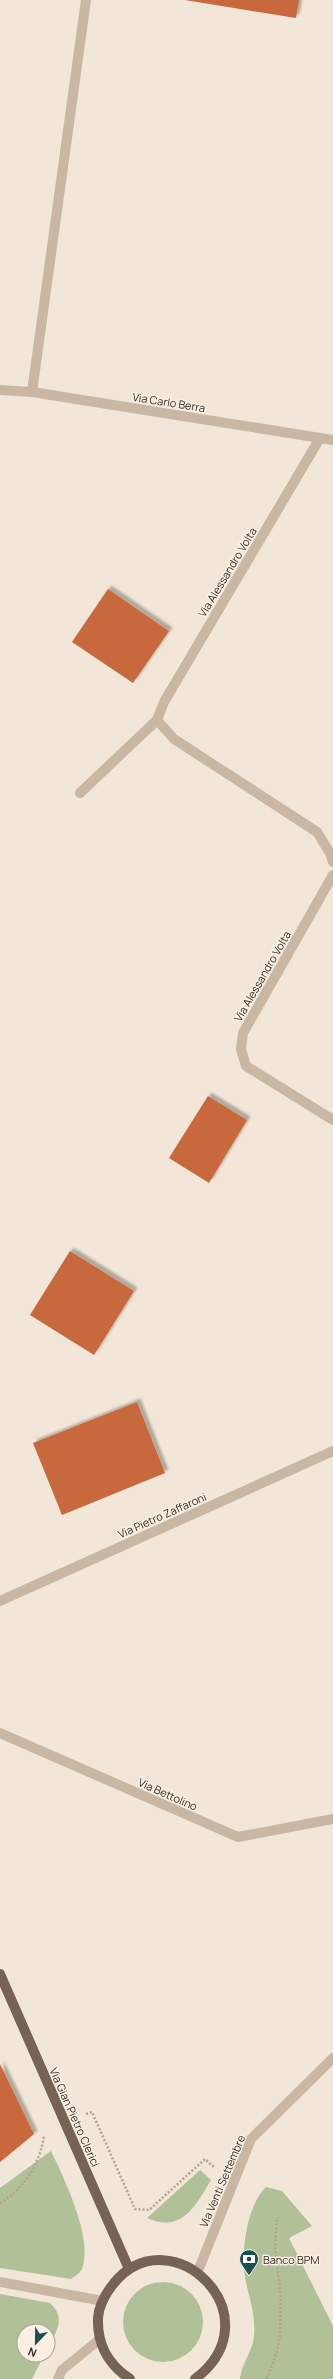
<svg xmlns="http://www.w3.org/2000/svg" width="333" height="2379" viewBox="0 0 333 2379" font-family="Manrope,sans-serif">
  <defs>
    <filter id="shadow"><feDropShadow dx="3.5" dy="-3.5" stdDeviation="1" flood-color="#0004"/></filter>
  </defs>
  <rect width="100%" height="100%" fill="#f1e6d7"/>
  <!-- green -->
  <g fill="#b0c097">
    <path d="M51,2151C64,2178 92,2236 83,2266C82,2272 76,2275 71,2279L0,2268V2188Z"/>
    <path d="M200,2170L211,2180C196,2205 182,2234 147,2218Z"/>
    <path d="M266,2187L282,2191L312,2226L289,2238L333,2326V2379H240C241,2364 253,2351 254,2336C256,2317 250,2301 246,2282C240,2256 246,2206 266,2187Z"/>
    <circle cx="163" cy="2322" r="40"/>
    <path d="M0,2294L50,2303C66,2318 57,2331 48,2347V2331H24V2355H44L32,2379H0Z"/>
  </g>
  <!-- building -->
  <g fill="#c8673e" filter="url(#shadow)">
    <path d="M185,0H299L296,18Z"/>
    <path d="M108,589L169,631L133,683L72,642Z"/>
    <path d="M208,1096L247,1120L209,1183L169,1158Z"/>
    <path d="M70,1251L134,1291L94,1355L30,1315Z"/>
    <path d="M137,1402L165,1473L62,1515L33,1443Z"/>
    <path d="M0,2064L34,2134L0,2162Z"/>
  </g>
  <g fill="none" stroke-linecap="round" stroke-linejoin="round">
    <!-- path -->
    <g stroke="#b5a18e" stroke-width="2.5" stroke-dasharray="2 2" stroke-linecap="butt">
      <path d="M86,2114L92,2112L135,2209L149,2210L205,2159L215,2168"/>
      <path d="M0,2203C24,2190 41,2161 44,2135"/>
      <path d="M267,2379L277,2352L280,2335L281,2298L275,2247L277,2217"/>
    </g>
    <!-- street -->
    <g stroke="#c9b7a3" stroke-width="10">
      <path d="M0,390L32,392L333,440"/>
      <path d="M32,392L86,0"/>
      <path d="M320,438L164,702L157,720L174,739L317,832L330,853L333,862"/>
      <path d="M80,793L157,720"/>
      <path d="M333,875L243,1033L241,1049L246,1066L333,1120"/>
      <path d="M0,1601L333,1451"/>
      <path d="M0,1733L238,1837L333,1819"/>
      <path d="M198,2271L251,2139L333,2058"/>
      <path d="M0,2282L103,2301"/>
      <path d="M58,2379L62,2370L100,2339"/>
    </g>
    <!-- primary -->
    <g stroke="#776356" stroke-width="10">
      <path d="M0,1974L129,2269"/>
      <path d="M130,2379C108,2364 97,2345 98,2318C99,2304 106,2293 114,2283C172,2214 277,2317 195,2379"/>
    </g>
  </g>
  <!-- icons -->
  <defs>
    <symbol id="bank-pin" viewBox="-11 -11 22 30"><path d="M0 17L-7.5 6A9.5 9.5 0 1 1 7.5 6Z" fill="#1b4f56" stroke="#f9f0e3"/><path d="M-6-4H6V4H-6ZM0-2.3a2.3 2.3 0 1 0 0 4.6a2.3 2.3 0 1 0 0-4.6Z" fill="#fff"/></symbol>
  </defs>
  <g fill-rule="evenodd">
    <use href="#bank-pin" x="238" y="2248" width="22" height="30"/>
  </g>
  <g text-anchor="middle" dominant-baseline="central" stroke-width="3" stroke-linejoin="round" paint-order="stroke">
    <!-- street labels -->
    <g font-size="11" fill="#342b25" stroke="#f9f0e3">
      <text transform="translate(169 402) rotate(9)">Via Carlo Berra</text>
      <text transform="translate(227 572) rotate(-59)">Via Alessandro Volta</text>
      <text transform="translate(262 976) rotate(-60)">Via Alessandro Volta</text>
      <text transform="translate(162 1515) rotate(-24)">Via Pietro Zaffaroni</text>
      <text transform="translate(168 1794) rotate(24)">Via Bettolino</text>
      <text transform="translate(75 2117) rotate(66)">Via Gian Pietro Clerici</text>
      <text transform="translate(222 2181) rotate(-67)">Via Venti Settembre</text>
    </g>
    <!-- poi labels -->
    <g font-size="11" fill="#342b25" stroke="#f9f0e3" text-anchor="start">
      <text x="263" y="2259">Banco BPM</text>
    </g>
  </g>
  <!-- north arrow -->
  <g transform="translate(36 2343) rotate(202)"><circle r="19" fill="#f9f0e3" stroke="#aaa197"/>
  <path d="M0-3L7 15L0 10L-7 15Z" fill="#1b4f56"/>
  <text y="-6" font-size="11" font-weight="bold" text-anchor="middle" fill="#342b25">N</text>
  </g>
</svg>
